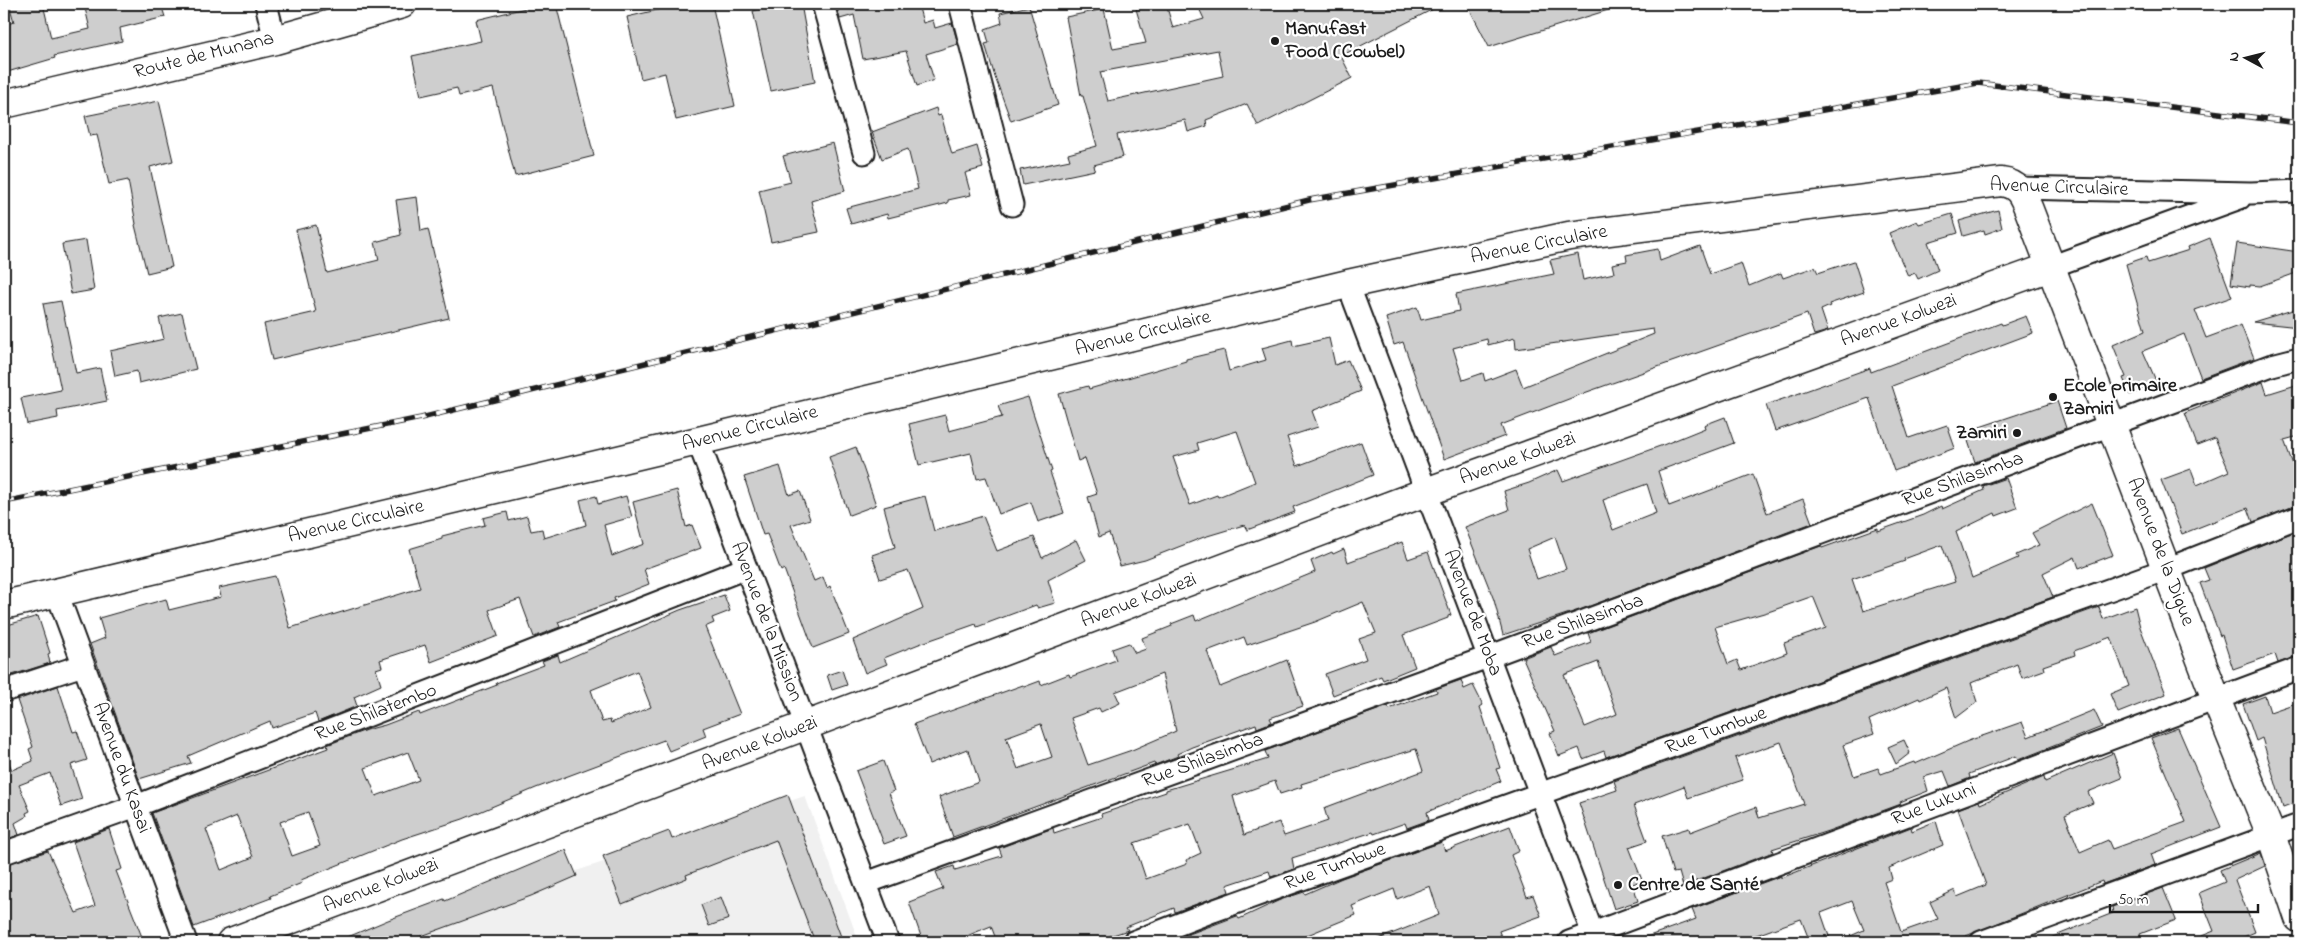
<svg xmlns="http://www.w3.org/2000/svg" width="2303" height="946" viewBox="0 0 2303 946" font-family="'Indie Flower',sans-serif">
  <rect width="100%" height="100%" fill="#fff"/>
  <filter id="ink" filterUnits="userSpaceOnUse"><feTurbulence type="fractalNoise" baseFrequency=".02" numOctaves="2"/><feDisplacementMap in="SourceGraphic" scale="10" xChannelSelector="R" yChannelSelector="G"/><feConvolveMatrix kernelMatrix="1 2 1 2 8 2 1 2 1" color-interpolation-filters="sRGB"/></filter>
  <g filter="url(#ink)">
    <!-- built -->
    <path fill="#f0f0f0" d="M805,796L859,942H359Z"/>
    <!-- building -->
    <g fill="#cecece" stroke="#1c1c1c" fill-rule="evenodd">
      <path d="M9,4H43L51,38L90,29L84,4H161L165,17L120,28L122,41L54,56L55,58L4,73V25L14,22Z"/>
      <path d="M542,4H556L594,156L515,176L493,88L459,96L457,88L421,96L412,56L481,41L476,20Z"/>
      <path d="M683,4H712L735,106L676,120L665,73L641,79L627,17Z"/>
      <path d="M784,4H801L815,82L771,91L753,11Z"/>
      <path d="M836,4H918L923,23L933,20L935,28L952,23L958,44L926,54L934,80L917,86L906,51L863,59L854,15L840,19Z"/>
      <path d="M1155,4H1166L1173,28L1204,19L1197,4H1443L1341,56L1352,78L1258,126L1247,104L1206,120L1207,126L1188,132L1185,120L1117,135L1123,157L1094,165L1095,170L1023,185L1020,170L1070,160L1068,154L1097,146L1083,96H1081L1066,17L1104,9L1113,49L1146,43L1136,9ZM1218,50L1223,76L1108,101L1100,72Z"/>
      <path d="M1467,4H1617L1618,7L1489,47Z"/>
      <path d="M1029,6L1058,105L1011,121L995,77L985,44L989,43L985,29L1002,23L1000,13Z"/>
      <path d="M159,101L173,161L150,167L172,267L147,273L135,225L136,224L128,180L109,184L97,135L90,136L85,116Z"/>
      <path d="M936,108L938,116L941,115L952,154L977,146L983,168L965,173L971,195L948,200V203L888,218L887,214L851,224L846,208L918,189L908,149L882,159L872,132Z"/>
      <path d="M833,143L845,191L811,201L819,232L771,242L759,190L791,182L783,156Z"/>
      <path d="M417,197L421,231L428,229L449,318L272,360L264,324L316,312L296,230L316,225L327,273L379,260L375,242L401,235L396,200Z"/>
      <path d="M1998,210L2002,228L1985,234L1984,230L1963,236L1959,221Z"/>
      <path d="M1952,214L1958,233L1928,242L1938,270L1918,279L1915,273L1908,276L1889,233L1917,221L1919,224Z"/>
      <path d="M2210,238L2232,297L2195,310L2206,338L2241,325L2254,358L2201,378L2184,334L2143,351L2157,383L2130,395L2123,378L2126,377L2113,345L2145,331L2126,264L2146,257L2148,263L2189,250L2188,247Z"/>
      <path d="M86,240L94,290L71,294L62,244Z"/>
      <path d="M2237,243L2299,252V272L2260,286L2250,285V287L2231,284Z"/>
      <path d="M1700,246L1710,274L1741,263L1749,286L1781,273L1783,278L1815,267L1818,273L1854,261L1864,292L1829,304L1830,306L1821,310L1828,331L1814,335L1807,314L1587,392L1501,425L1505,436L1444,459L1403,342L1394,345L1386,318L1417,307L1421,320L1459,311L1456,294L1554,274L1550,260L1578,254L1583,280L1614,273L1612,264L1627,261L1626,255L1658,249L1660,261ZM1653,329L1654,334L1523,387L1516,369L1485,381L1483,373L1463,380L1453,348L1487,339L1488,345L1515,338L1516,349Z"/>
      <path d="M61,301L76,373L100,368L107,401L57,411L58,418L27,424L21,398L61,390L43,304Z"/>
      <path d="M2299,308V327L2253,322Z"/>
      <path d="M182,313L196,369L139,383L137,371L115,376L110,351L164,339L159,318Z"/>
      <path d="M2026,316L2033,333L1892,386L1909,438L1947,425L1955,448L1894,471L1869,398L1775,431L1766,405L1870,368L1871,372L2001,323L2002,325Z"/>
      <path d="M1329,338L1335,365L1348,360L1361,391L1312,411L1318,427L1287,437L1297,466L1361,442L1373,475L1293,507L1295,512L1247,530L1244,525L1204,537L1145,560L1120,566L1109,533L1099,537L1088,497L1097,494L1085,458L1078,461L1059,394L1088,386L1089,389L1152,371L1186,361V359L1224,350L1229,371L1266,360L1262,348L1292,340L1293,346ZM1237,431L1255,482L1218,497L1217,495L1190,505L1173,457L1199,450L1197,443Z"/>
      <path d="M2263,382L2267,394L2299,384V436L2284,440L2299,481V505L2253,522L2248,508L2182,534L2161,480L2191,469L2197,485L2229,471L2215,438L2197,445L2185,413Z"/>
      <path d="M1028,397L1052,471L1050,472L1064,513L1038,522L1031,502L999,514L986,477L977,479L971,453L919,465L909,424L945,415L949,431L1002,417L998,406Z"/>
      <path d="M2057,401L2066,428L1975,462L1965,432Z"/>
      <path d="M1725,417L1734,443L1658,471L1669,506L1753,474L1767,513L1803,499L1812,523L1579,610L1503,635L1494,600L1465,527L1509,510L1504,491L1529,483L1558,470L1563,481L1663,445L1705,428L1704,425ZM1647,484L1656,513L1613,530L1603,500ZM1555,537L1566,569L1537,579L1527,549Z"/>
      <path d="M856,447L876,505L849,515L829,457Z"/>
      <path d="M780,466L789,495L800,491L810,519L791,525L814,581L823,577L827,588L830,586L849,634L813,648L784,569L781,571L767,534L763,535L744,477Z"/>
      <path d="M2006,478L2017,508L1996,516L1995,513L1956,532L1972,578L2018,558L2016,555L2039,545L2032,533L2092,503L2113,555L2079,568L2075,557L2043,573L2053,597L1606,757L1604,751L1583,759L1579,748L1559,756L1550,733L1555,731L1523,658L1551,647L1555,656L1591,642L1588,633L1821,546L1822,548L1878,528V531L1923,515L1941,506L1942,509L1984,490L1983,486ZM1942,545L1955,582L1863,611L1852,579L1905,561L1904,559ZM1813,596L1826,628L1784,643L1787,653L1741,670L1737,660L1728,664L1715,627L1771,611ZM1598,662L1617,714L1585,727L1564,675Z"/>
      <path d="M677,490L686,527L692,525L701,548L644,569L649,584L614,598L615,601L558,622L560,627L534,637L520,599L489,610L498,636L431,662L425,645L380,660L382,667L376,669L381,685L354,697L357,706L318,722L315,713L272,728L270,721L188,756L191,763L139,779L90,644L105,638L99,618L166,599L169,610L221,597L219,588L275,576L290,628L420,588L409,549L442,539V536L485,525L483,518L507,512L509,521L527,516L531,531L542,529L544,538L586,525L580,500L596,496L598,504L626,496L632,517L604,525L612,556L644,544L633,502Z"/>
      <path d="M925,496L934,531L983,516L997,551L1034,537L1042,558L1076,540L1086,560L1048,580L1055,603L1038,608L1036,605L977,627L976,624L919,644L884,658L887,664L865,673L853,640L923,609L908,570L880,579L872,555L895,547L884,507Z"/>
      <path d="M2299,530V656L2278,663L2275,654L2233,669L2222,635L2220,636L2200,583L2209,580L2204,568Z"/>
      <path d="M1402,542L1408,559L1428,552L1451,615L1448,616V618L1403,635L1415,667L1383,680L1381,676L1333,695L1325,674L1366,659L1359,639L1376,633L1363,602L1315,622L1247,645L1244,637L1207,651L1220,687L1287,660L1303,706L1270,718L1272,722L1257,728L1256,724L1192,747L1177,754L1178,756L1155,765L1154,763L953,837L939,797L979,782L970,754L967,749L929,764L914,724L1023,685L1024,687L1040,681L1041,685L1069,674L1070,677L1116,660L1112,649L1129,643L1135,653L1146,649L1142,638L1172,626L1171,624L1194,615L1196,621L1315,572L1311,561L1332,552L1333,554L1344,549L1348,562ZM1162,674L1176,731L1132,750L1088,765L1071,718L1099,708L1101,712L1120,703L1115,692ZM1041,724L1052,757L1018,769L1006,737Z"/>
      <path d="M724,595L730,611L712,618L714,623L705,627L740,714L703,728L706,736L669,751L664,740L536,788L463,819L402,839L301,880L302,883L270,896L271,898L194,927L152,813L328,748L327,745L366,730L385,725L419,712L420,715L497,685L496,683L544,665L542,661L558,655L560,662L680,610ZM637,671L651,707L611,723L610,720L602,722L591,690ZM408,752L419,780L376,796L365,768ZM308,812L320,846L292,856L280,822ZM237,816L253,857L221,870L206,829Z"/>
      <path d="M2099,607L2103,619L2135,607L2140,627L2166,694L2118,713L2110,694L2129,686L2111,637L2074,651L2075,655L2043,666L2044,670L2022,678L2017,664L1971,683L1977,702L1956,718L1946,688L1920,700L1919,698L1869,720L1874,734L1843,745L1854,776L1878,768L1881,774L1914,762L1915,764L1968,741L2022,722L2028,737L2094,710L2102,727L2018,760L2016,756L1969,774L1970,778L1950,786L1944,771L1924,777L1928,791L1900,802L1901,804L1828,831L1772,849L1773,852L1683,886L1679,872L1673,873L1662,836L1689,828L1690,832L1756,807L1759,818L1804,804L1781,742L1735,758L1743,780L1688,798L1684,786L1634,805L1647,841L1629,847L1642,880L1633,884L1638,901L1614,909L1579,803L1617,790L1614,781Z"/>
      <path d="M38,616L50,653L48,654L50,663L9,676L4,660V626Z"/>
      <path d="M842,670L847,685L832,690L827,675Z"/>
      <path d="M1461,680L1464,689L1473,685L1483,705L1480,707L1500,768L1496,769L1501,781L1427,812L1429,820L1407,828L1405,823L1374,834L1373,832L1292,858L1294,869L1271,877L1269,871L1227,885L1229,892L1175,912L1174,908L1126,927L1128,930L1092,942H997L991,926L952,942H923L909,902L943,889L936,872L954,866L955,870L1002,856L999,848L1053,828L1054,833L1102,817L1101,814L1166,792V790L1268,759L1265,751L1388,706L1389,709L1437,692L1436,689ZM1416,749L1423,771L1324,808L1328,821L1284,836L1279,822L1244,835L1233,796L1275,781L1280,794L1302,787L1301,784ZM1190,824L1201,853L1186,860L1187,864L1146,879L1134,843Z"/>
      <path d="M58,686L73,732L77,731L87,760L71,765L82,799L61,806L50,773L19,785L30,811L26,813L27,816L15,823L19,835L4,840V751L12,770L33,761L29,749L33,747L17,700Z"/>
      <path d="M2265,696L2270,712L2299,702V801L2283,807L2262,738L2256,741L2243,704Z"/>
      <path d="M2178,728L2221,827L2151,854L2155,865L2103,884L2102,881L1951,942H1837L1864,930L1852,901L1821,913L1831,942H1810L1801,919L1737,942H1638V940L1696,919L1692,909L1781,876V878L1911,827L1912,831L1936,821L1943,845L1889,868L1892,879L1884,882L1901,932L1938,919L1930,902L1955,890L1957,897L1986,885L1958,809L1979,801L1980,804L2044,777L2045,782L2113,753L2122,778L2088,792L2093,803L2065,815L2080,852L2108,840L2112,849L2186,822L2151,738Z"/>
      <path d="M1904,740L1910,753L1896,764L1888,747Z"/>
      <path d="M883,761L894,791L889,793L906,836L884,844L856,771Z"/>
      <path d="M788,795L843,942H815L776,840L686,875L687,878L622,904L603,856L669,831L672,839Z"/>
      <path d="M1510,826L1519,851L1511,855L1527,897L1533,895L1541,916L1499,931L1503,942H1371L1439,915L1430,886L1397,899L1394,889L1352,906L1356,915L1305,936L1308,942H1187L1184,936L1237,916L1239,919L1280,900L1304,892L1305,894L1342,878L1442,842L1445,851Z"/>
      <path d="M109,829L122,869L116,871L144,942H4V865L48,851L76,913L95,906L73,842Z"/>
      <path d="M566,850L577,876L531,896L405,942H336L388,920L444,899L445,901Z"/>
      <path d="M2261,853L2265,866L2235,880L2255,932L2232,942H2187L2214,931L2199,893L2225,882L2220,870Z"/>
      <path d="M2163,888L2176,920L2140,934L2143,942H2040L2113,913L2112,907Z"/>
      <path d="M721,897L729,919L709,926L701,905Z"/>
    </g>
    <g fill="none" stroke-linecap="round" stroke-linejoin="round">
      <defs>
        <g id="street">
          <path d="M266,4L275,40"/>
          <path d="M823,4L864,153"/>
          <path d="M960,4L1012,205"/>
          <path d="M2018,188L2251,193L2299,191"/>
          <path d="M2050,267L2240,198"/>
          <path d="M1348,284L1596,942"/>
          <path d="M698,441L888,942"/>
          <path d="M57,593L186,942"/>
          <path d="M4,691L83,665"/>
          <path d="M4,853L136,806L746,568"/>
          <path d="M866,883L1488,657L2272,365L2299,358"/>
          <path d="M1133,942L1213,911L2167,569L2299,517"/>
          <path d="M1569,942L2299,668"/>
          <path d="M1981,942L2299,825"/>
        </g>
        <g id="secondary">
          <path d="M4,104L275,40L402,4"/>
          <path d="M4,605L698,441L1348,284L1569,236L2001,182C2019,184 2023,195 2029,210L2216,699L2271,835L2299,918"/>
          <path d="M231,942L1426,492L2050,267"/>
        </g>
      </defs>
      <!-- street casing -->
      <use href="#street" stroke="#1c1c1c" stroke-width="25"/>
      <!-- secondary casing -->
      <use href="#secondary" stroke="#1c1c1c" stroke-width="31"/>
      <!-- street -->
      <use href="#street" stroke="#fff" stroke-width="21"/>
      <!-- secondary -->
      <use href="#secondary" stroke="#fff" stroke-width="28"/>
      <defs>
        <path id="rail" d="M4,502L421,418L1309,200L1978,83L2299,123"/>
      </defs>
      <!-- rail casing -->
      <use href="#rail" stroke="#1c1c1c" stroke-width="5.5"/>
      <!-- rail -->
      <use href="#rail" stroke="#fff" stroke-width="4" stroke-dasharray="11" stroke-linecap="butt"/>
    </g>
  </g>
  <!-- markers -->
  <g fill="#1c1c1c" stroke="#fff" stroke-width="2">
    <circle cx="1275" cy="41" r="5"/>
    <circle cx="2053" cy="397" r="5"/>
    <circle cx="2017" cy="433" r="5"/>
    <circle cx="1618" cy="885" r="5"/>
  </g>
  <g text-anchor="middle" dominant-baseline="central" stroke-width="4.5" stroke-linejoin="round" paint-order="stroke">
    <!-- poi labels -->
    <g font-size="20" font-weight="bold" fill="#1c1c1c" stroke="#fff" text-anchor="start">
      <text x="1285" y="29">Manufast<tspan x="1285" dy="23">Food (Cowbel)</tspan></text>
      <text x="2063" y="386">Ecole primaire<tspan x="2063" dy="23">Zamiri</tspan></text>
      <text x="2007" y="433" text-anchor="end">Zamiri</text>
      <text x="1628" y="885">Centre de Santé</text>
    </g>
    <!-- street labels -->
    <g font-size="20" fill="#1c1c1c" stroke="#fff">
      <text transform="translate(204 56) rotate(-14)">Route de Munana</text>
      <text transform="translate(2059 188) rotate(2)">Avenue Circulaire</text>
      <text transform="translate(1539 245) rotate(-11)">Avenue Circulaire</text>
      <text transform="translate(1899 321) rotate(-20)">Avenue Kolwezi</text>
      <text transform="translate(1143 334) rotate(-14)">Avenue Circulaire</text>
      <text transform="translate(750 429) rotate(-14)">Avenue Circulaire</text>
      <text transform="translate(1518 459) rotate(-20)">Avenue Kolwezi</text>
      <text transform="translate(1963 480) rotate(-20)">Rue Shilasimba</text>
      <text transform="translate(356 522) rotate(-13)">Avenue Circulaire</text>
      <text transform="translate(2160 552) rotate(69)">Avenue de la Digue</text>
      <text transform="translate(1139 601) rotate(-21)">Avenue Kolwezi</text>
      <text transform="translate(1472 613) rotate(69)">Avenue de Moba</text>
      <text transform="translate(766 622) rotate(69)">Avenue de la Mission</text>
      <text transform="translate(1583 622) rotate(-20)">Rue Shilasimba</text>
      <text transform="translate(376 713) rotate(-21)">Rue Shilatembo</text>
      <text transform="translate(1716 731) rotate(-20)">Rue Tumbwe</text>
      <text transform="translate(760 744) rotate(-21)">Avenue Kolwezi</text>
      <text transform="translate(1203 761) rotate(-20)">Rue Shilasimba</text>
      <text transform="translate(121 768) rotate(70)">Avenue du Kasai</text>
      <text transform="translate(1934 805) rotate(-21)">Rue Lukuni</text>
      <text transform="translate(1335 867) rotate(-20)">Rue Tumbwe</text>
      <text transform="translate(381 886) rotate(-21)">Avenue Kolwezi</text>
    </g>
  </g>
  <!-- margin -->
  <rect width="2303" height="946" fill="none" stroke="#fff" stroke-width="20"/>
  <rect x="10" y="10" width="2283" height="926" fill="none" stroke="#1c1c1c" stroke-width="2" filter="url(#ink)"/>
  <!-- north arrow -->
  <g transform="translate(2246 58) rotate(277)" stroke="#ffffff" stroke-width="4" paint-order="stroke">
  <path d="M0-4L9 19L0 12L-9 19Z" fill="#1c1c1c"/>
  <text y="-8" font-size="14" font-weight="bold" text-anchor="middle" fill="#1c1c1c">N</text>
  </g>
  <!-- scale -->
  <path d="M2110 904v8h148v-8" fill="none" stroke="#1c1c1c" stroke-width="2.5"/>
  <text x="2118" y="904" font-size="15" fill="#1c1c1c" stroke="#ffffff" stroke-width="4" paint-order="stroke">50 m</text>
</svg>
